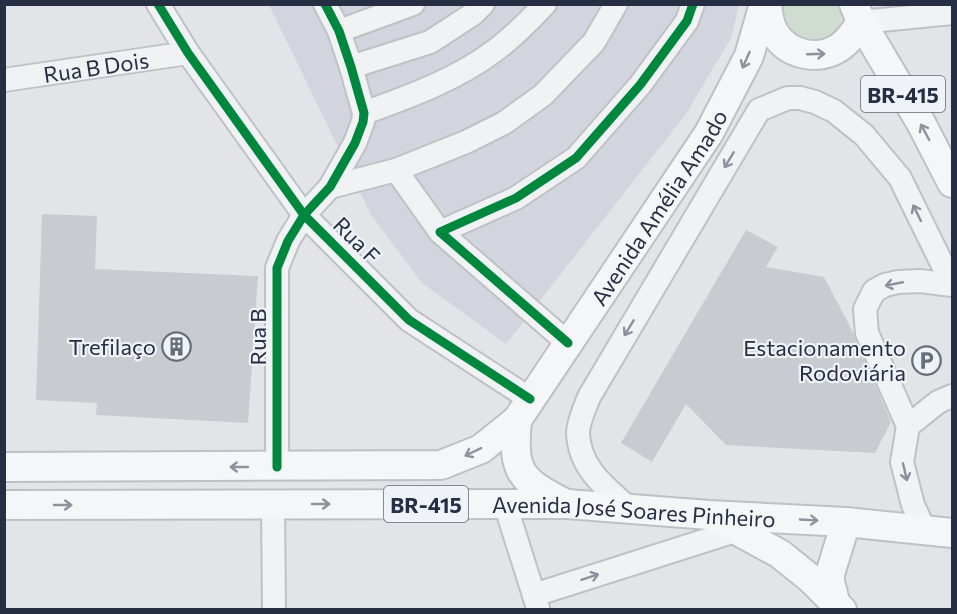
<svg xmlns="http://www.w3.org/2000/svg" width="957" height="614" viewBox="0 0 957 614" font-family="Commissioner,sans-serif">
  <rect width="100%" height="100%" fill="#e2e4e7"/>
  <!-- built -->
  <path fill="#d2d5dd" d="M269,5H739L731,38L686,114L506,344L422,283L371,215Z"/>
  <!-- green -->
  <path fill="#d1dcd1" d="M777,4H842C844,19 837,42 819,43C809,43 798,40 789,38Z"/>
  <!-- building -->
  <g fill="#c9cbd0">
    <path d="M42,214L97,216L95,269L258,276L248,423L96,415L97,403L36,400Z"/>
    <path d="M746,230L778,247L766,267L824,277L854,334L891,422L875,453L726,445L686,404L652,462L621,443Z"/>
  </g>
  <g fill="none" stroke-linecap="round" stroke-linejoin="round">
    <defs>
      <g id="minor">
        <path d="M158,4L188,53L304,215L409,320L530,399"/>
        <path d="M861,22L952,13"/>
        <path d="M339,31L413,4"/>
        <path d="M351,67L430,42L473,14L483,4"/>
        <path id="s1" d="M4,80L188,53"/>
        <path d="M364,113C411,96 458,79 497,49C514,36 530,20 545,4"/>
        <path d="M396,170L440,232L568,343"/>
        <path d="M330,187L396,170L466,142L504,123L543,95L594,42L616,4"/>
        <path d="M440,232L516,198L576,158L640,85L687,21L693,4"/>
        <path d="M908,426L867,333L865,309L874,291L885,285L898,282L920,281L952,285"/>
        <path d="M277,467V268L288,241L304,215L330,187L355,143L363,122L364,113L351,67L339,31L325,4"/>
        <path d="M273,504L274,610"/>
        <path d="M505,504L538,608"/>
        <path d="M630,509C606,488 579,468 578,433C578,422 585,408 589,397L759,110L788,98H800L815,102L834,111L864,135L900,178L952,284"/>
        <path d="M924,529L913,505L902,462L908,426L938,402L952,396"/>
        <path d="M534,595L735,531"/>
      </g>
      <g id="major">
        <path d="M767,4C768,14 769,24 774,32C787,55 818,62 840,47C849,41 855,31 861,22"/>
        <path d="M854,4L861,22L921,123L952,183"/>
        <path d="M517,420C512,473 520,480 566,504"/>
        <path id="s2" d="M4,467L441,465L481,449L517,420L709,133L749,56L764,4"/>
        <path id="s3" d="M4,505L567,504L709,515L846,522L952,533"/>
        <path d="M716,519L780,554L811,579L842,610"/>
        <path d="M836,605L830,582V574L846,522"/>
      </g>
    </defs>
    <!-- minor casing -->
    <use href="#minor" stroke="#bfc1c5" stroke-width="26"/>
    <!-- major casing -->
    <use href="#major" stroke="#bdc0c5" stroke-width="32"/>
    <!-- minor -->
    <use href="#minor" stroke="#f1f2f4" stroke-width="22"/>
    <!-- major -->
    <use href="#major" stroke="#f5f6f7" stroke-width="28"/>
    <defs>
      <g id="cycleway">
        <path d="M158,4L188,53L304,215L409,320L530,399"/>
        <path d="M568,343L440,232L516,198L576,158L640,85L687,21L693,4"/>
        <path d="M277,467V268L288,241L304,215L330,187L355,143L363,122L364,113L351,67L339,31L325,4"/>
      </g>
    </defs>
    <!-- cycleway casing -->
    <use href="#cycleway" stroke="#eff2f7" stroke-width="13"/>
    <!-- cycleway -->
    <use href="#cycleway" stroke="#00873e" stroke-width="9"/>
  </g>
  <!-- one-way arrows -->
  <defs><path id="oneway-shaft" d="M-6 0H5M1.5-3L5.5 0L1.5 3" fill="none" stroke-width="1.6" stroke-linecap="round" stroke-linejoin="round" transform="scale(1.5)"/></defs>
  <g stroke="#8e929d">
    <use href="#oneway-shaft" transform="translate(816 54) rotate(-2)"/>
    <use href="#oneway-shaft" transform="translate(746 60) rotate(114)"/>
    <use href="#oneway-shaft" transform="translate(925 132) rotate(-118)"/>
    <use href="#oneway-shaft" transform="translate(473 452) rotate(154)"/>
    <use href="#oneway-shaft" transform="translate(239 467) rotate(-180)"/>
    <use href="#oneway-shaft" transform="translate(321 504)"/>
    <use href="#oneway-shaft" transform="translate(63 505)"/>
    <use href="#oneway-shaft" transform="translate(809 520) rotate(3)"/>
  </g>
  <g stroke="#8c909c">
    <use href="#oneway-shaft" transform="translate(729 160) rotate(121)"/>
    <use href="#oneway-shaft" transform="translate(917 213) rotate(-116)"/>
    <use href="#oneway-shaft" transform="translate(894 284) rotate(169)"/>
    <use href="#oneway-shaft" transform="translate(629 328) rotate(121)"/>
    <use href="#oneway-shaft" transform="translate(905 472) rotate(77)"/>
    <use href="#oneway-shaft" transform="translate(590 577) rotate(-18)"/>
  </g>
  <!-- icons -->
  <defs>
    <symbol id="building-ring" viewBox="-11 -11 22 22"><circle r="9.5" fill="#eff2f7" stroke="#686e7c" stroke-width="1.5"/><path d="M-4-6H4V6H1V3H-1V6H-4ZM-2.5-4.3h1.7v1.8h-1.7ZM.8-4.3h1.7v1.8H.8ZM-2.5-1h1.7V.8h-1.7ZM.8-1h1.7V.8H.8Z" fill="#686e7c"/></symbol>
    <symbol id="parking-ring" viewBox="-11 -11 22 22"><circle r="9.5" fill="#eff2f7" stroke="#686e7c" stroke-width="1.5"/><path d="M-3.5-5.5H1a3.5 3.5 0 0 1 0 7H-1V5.5H-3.5ZM-1-3.4V-.6H.8a1.4 1.4 0 0 0 0-2.8Z" fill="#686e7c"/></symbol>
  </defs>
  <g fill-rule="evenodd">
    <use href="#building-ring" x="160" y="330" width="33" height="33"/>
    <use href="#parking-ring" x="910" y="344" width="33" height="33"/>
  </g>
  <g text-anchor="middle" dominant-baseline="central" stroke-width="4.5" stroke-linejoin="round" paint-order="stroke">
    <!-- shield labels -->
    <g fill="#eff2f7" stroke="#626979" stroke-width="1.5">
      <rect x="861" y="76" width="84" height="36" rx="4.5"/>
      <rect x="384" y="486" width="84" height="36" rx="4.5"/>
    </g>
    <g font-size="21" font-weight="bold" fill="#262e43">
      <text x="903" y="94">BR-415</text>
      <text x="426" y="504">BR-415</text>
    </g>
    <!-- street labels -->
    <g font-size="22" fill="#262e43" stroke="#eff2f7">
      <text stroke="none"><textPath href="#s1" startOffset="93">Rua B Dois</textPath></text>
      <text stroke="none"><textPath href="#s2" startOffset="782">Avenida Amélia Amado</textPath></text>
      <text transform="translate(357 240) rotate(45)">Rua F</text>
      <text transform="translate(257 337) rotate(-90)">Rua B</text>
      <text stroke="none"><textPath href="#s3" startOffset="630">Avenida José Soares Pinheiro</textPath></text>
    </g>
    <!-- poi labels -->
    <g font-size="22" fill="#262e43" stroke="#eff2f7" text-anchor="end">
      <text x="156" y="346">Trefilaço</text>
      <text x="906" y="347">Estacionamento<tspan x="906" dy="25">Rodoviária</tspan></text>
    </g>
  </g>
  <!-- border -->
  <rect width="957" height="614" fill="none" stroke="#262e43" stroke-width="12"/>
</svg>
